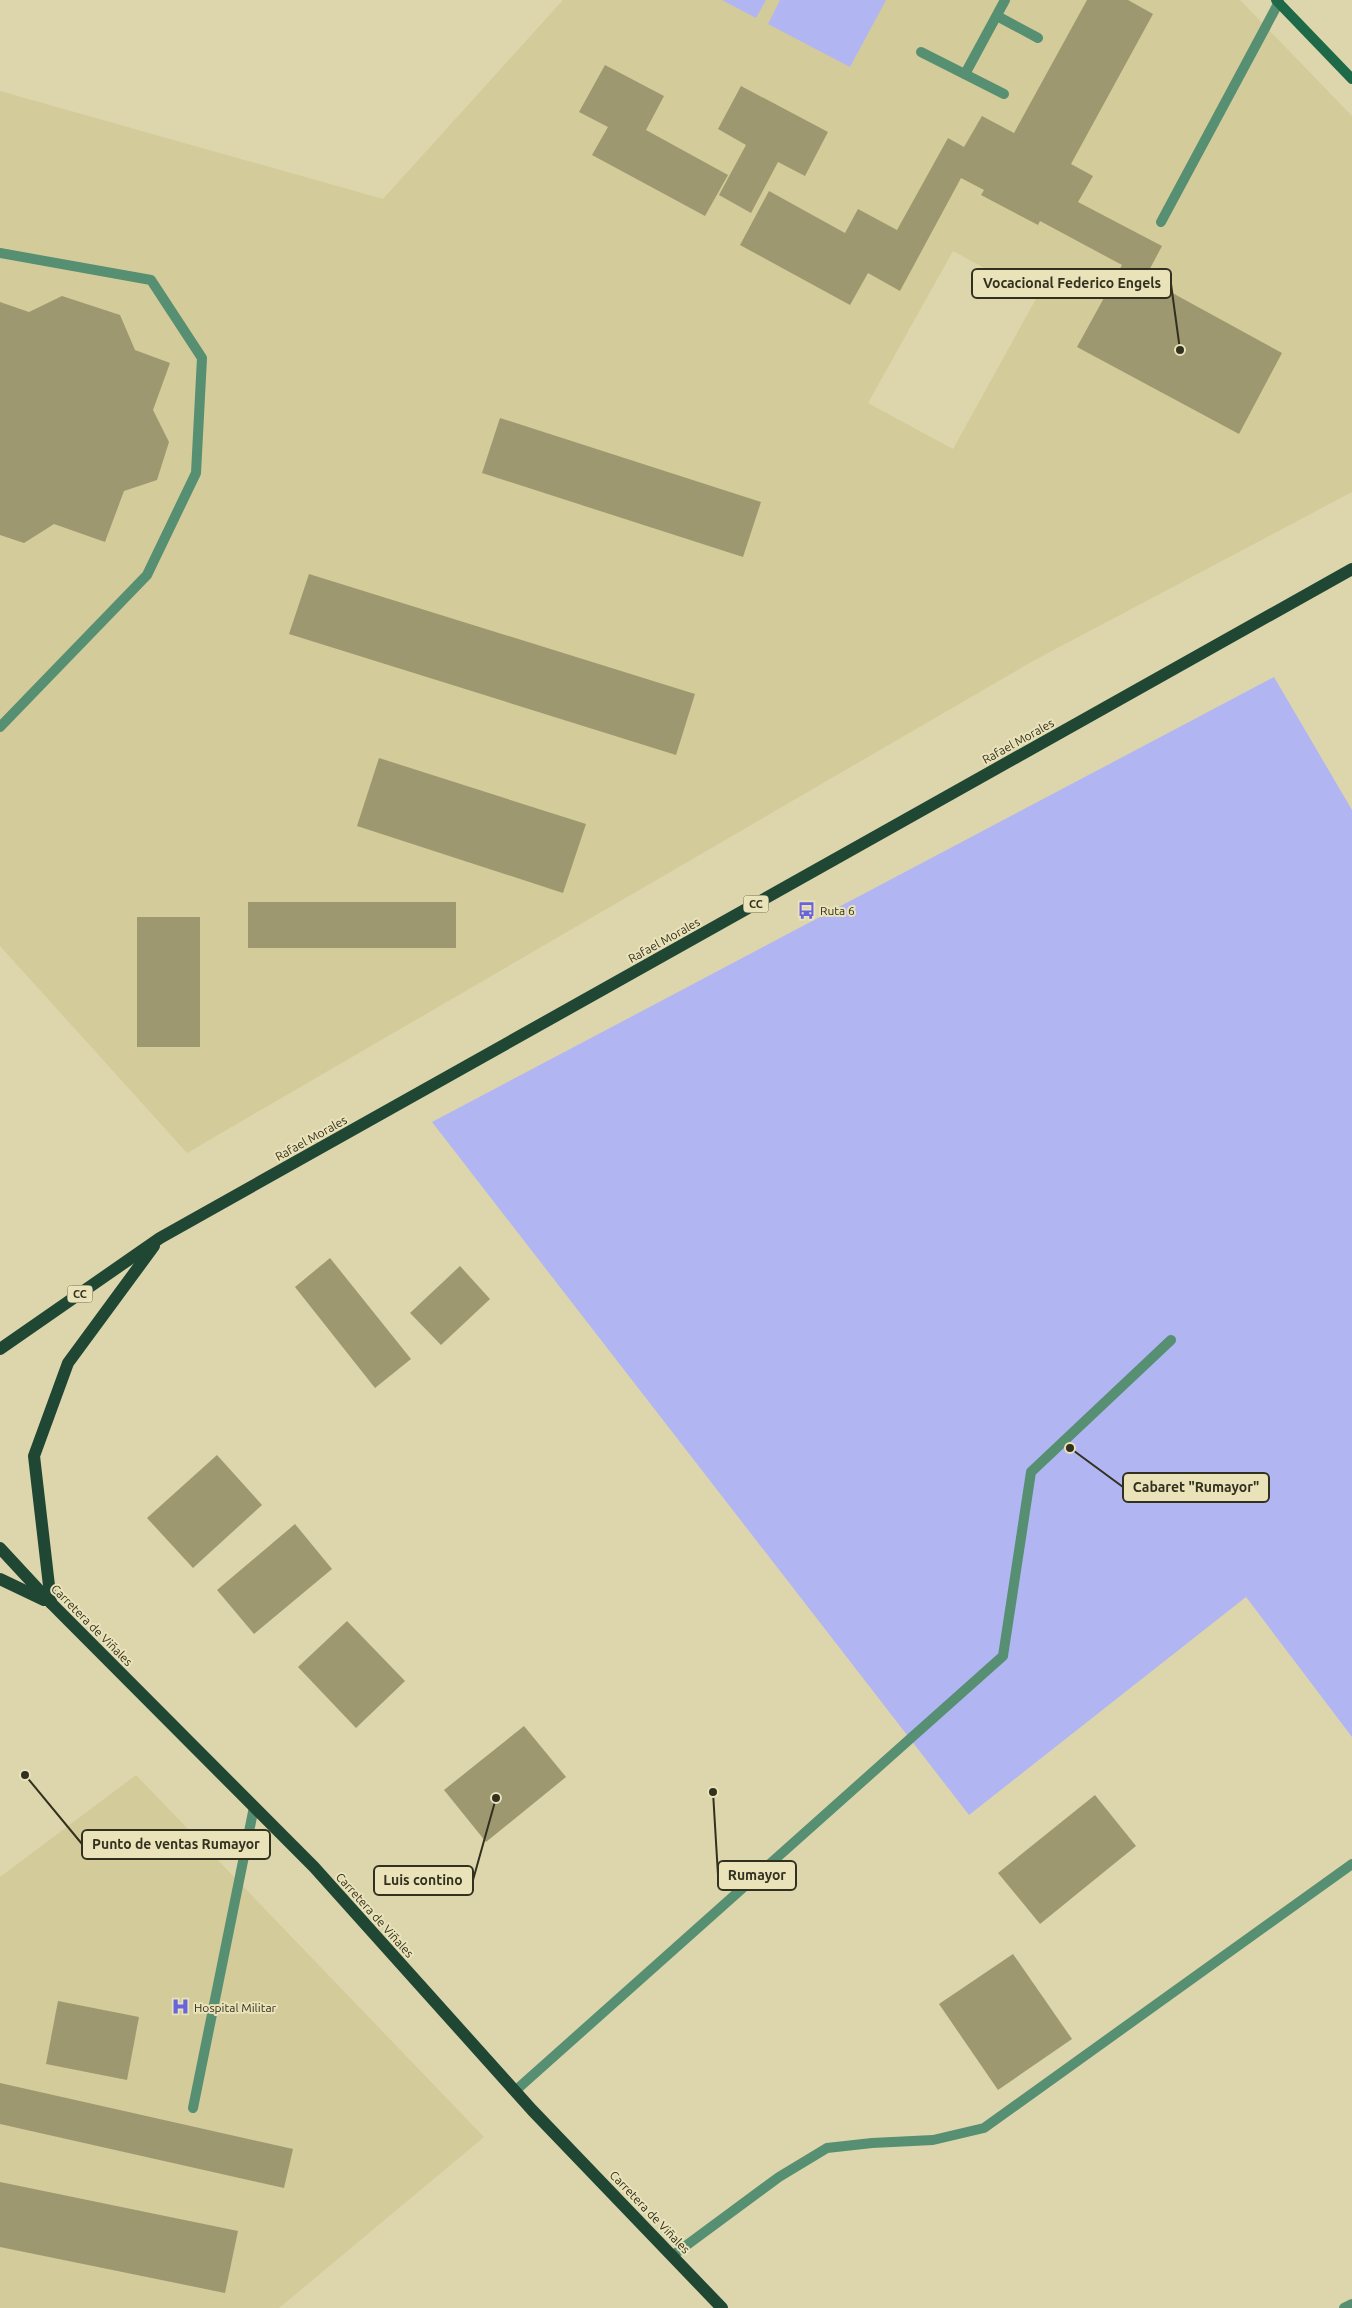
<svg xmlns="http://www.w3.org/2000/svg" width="1352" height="2308" viewBox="0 0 1352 2308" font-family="Ubuntu,sans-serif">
  <rect width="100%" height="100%" fill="#ddd6ac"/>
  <!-- built -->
  <g fill="#d3cb9a" fill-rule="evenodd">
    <path d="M563,0H1240L1352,116V492L1033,661L187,1153L0,946V91L383,199ZM953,251L1037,297L953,449L868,403Z"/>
    <path d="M136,1775L484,2137L279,2308H0V1877Z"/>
  </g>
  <!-- green -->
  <g fill="#b1b6f2">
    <path d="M722,0H766L756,18Z"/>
    <path d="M780,0H886L850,67L768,24Z"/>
    <path d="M1274,677L1352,810V1737L1246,1597L969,1815L432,1122Z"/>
  </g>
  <!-- building -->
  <g fill="#9e9870">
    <path d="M1087,0H1128L1153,14L1071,164L1093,176L1078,202L1162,246L1145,278L1282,353L1239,434L1077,347L1122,265L1040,221L1038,225L981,195L984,190L961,178L900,291L868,273L850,305L740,245L769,191L845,233L858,209L897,230L948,138L964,147L982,116L1014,133Z"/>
    <path d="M605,65L664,96L646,130L728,175L705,216L592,155L608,127L579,112Z"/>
    <path d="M741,86L828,132L805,176L778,162L751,213L719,195L746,145L718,129Z"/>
    <path d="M62,296L120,315L135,350L170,363L153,410L169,442L157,480L124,491L105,542L54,524L24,543L0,535V302L29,312Z"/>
    <path d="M500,418L761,502L743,557L482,473Z"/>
    <path d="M309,574L695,694L676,755L289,634Z"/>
    <path d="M379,758L586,824L563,893L357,826Z"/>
    <rect x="248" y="902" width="208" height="46"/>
    <rect x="137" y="917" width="63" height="130"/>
    <path d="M330,1258L411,1359L375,1388L295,1287Z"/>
    <path d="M460,1266L490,1299L441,1345L410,1313Z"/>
    <path d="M217,1455L262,1505L193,1568L147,1518Z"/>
    <path d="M295,1524L332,1569L254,1634L217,1590Z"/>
    <path d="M347,1621L405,1681L356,1728L298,1667Z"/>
    <path d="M524,1726L566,1777L486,1842L444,1790Z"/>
    <path d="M1095,1795L1136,1846L1040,1924L998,1873Z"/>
    <path d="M1013,1954L1072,2039L998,2090L939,2004Z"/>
    <path d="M58,2001L139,2017L127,2080L46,2064Z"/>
    <path d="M0,2083L293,2149L284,2188L0,2124Z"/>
    <path d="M0,2182L238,2231L225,2293L0,2247Z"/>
  </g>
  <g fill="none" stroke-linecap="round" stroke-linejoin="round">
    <!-- lane -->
    <g stroke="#568f72" stroke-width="10">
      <path d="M997,16L1038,38"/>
      <path d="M921,52L1004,94"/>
      <path d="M965,74L1005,0"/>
      <path d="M1161,222L1279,2"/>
      <path d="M0,253L151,280L202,358L196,473L147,575L0,727"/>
      <path d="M515,2091L1003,1656L1031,1472L1171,1340"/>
      <path d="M193,2108L254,1807"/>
      <path d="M672,2256L779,2177L827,2148L872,2143L933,2140L984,2128L1352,1864"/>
      <path d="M1344,2308L1352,2304"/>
    </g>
    <!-- secondary -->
    <path stroke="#1d6948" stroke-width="10" d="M1276,0L1352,79"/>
    <!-- primary -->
    <g stroke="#1f4734" stroke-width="12">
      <path d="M0,1349L160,1238L1352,569"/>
      <path d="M0,1548L51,1603L314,1867L532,2110L722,2308"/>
      <path d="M0,1579L44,1600"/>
      <path d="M51,1603L34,1456L68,1363L154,1246"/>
    </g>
  </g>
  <!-- icons -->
  <defs>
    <symbol id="bus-bare" viewBox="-9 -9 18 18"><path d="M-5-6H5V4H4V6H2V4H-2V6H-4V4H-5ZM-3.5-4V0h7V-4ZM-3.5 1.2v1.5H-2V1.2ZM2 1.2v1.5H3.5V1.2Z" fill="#6764dd" stroke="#eae3b9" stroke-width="2.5" paint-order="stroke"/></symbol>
    <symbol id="hospital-bare" viewBox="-9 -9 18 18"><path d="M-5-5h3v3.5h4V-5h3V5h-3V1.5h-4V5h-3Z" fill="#6764dd" stroke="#eae3b9" stroke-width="2.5" paint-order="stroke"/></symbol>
  </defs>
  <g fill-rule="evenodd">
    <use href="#bus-bare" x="794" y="898" width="25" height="25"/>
    <use href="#hospital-bare" x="168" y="1994" width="25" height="25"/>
  </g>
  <g text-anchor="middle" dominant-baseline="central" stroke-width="4" stroke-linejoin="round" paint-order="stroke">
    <!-- shield labels -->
    <g fill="#eae3b9" stroke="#69664d" stroke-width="1">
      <rect x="743.5" y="895.5" width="25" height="17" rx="4"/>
      <rect x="67.5" y="1285.5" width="25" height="17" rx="4"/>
    </g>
    <g font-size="11" font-weight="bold" fill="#32301f">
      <text x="756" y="904">CC</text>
      <text x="80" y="1294">CC</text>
    </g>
    <!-- street labels -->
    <g font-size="12" fill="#32301f" stroke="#eae3b9">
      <text transform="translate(1018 741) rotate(-29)">Rafael Morales</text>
      <text transform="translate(664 940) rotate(-29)">Rafael Morales</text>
      <text transform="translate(311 1138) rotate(-29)">Rafael Morales</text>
      <text transform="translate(92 1625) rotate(45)">Carretera de Viñales</text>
      <text transform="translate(375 1915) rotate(48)">Carretera de Viñales</text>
      <text transform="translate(650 2212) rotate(46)">Carretera de Viñales</text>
    </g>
    <!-- poi labels -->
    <g font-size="12" fill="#32301f" stroke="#eae3b9" text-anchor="start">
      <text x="820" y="910">Ruta 6</text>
      <text x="194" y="2007">Hospital Militar</text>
    </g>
  </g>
  <!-- callouts -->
  <path fill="none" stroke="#32301f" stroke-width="2" d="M1180 350L1171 284M1070 1448L1123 1487M25 1775L82 1844M713 1792L718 1875M496 1798L473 1880"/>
  <g fill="#32301f" stroke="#eae3b9" stroke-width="2">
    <circle cx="1180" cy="350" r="5"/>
    <circle cx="1070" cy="1448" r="5"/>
    <circle cx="25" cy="1775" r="5"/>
    <circle cx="713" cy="1792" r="5"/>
    <circle cx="496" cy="1798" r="5"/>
  </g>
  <g fill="#eae3b9" stroke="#32301f" stroke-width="2">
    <rect x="972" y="269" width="199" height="29" rx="5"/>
    <rect x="1123" y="1473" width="146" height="29" rx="5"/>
    <rect x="82" y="1830" width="188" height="29" rx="5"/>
    <rect x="718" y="1861" width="78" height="29" rx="5"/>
    <rect x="374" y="1866" width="99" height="29" rx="5"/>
  </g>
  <g font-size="14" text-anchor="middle" font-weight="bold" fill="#32301f">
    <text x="1072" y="288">Vocacional Federico Engels</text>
    <text x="1196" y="1492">Cabaret "Rumayor"</text>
    <text x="176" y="1849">Punto de ventas Rumayor</text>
    <text x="757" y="1880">Rumayor</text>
    <text x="423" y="1885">Luis contino</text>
  </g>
</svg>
